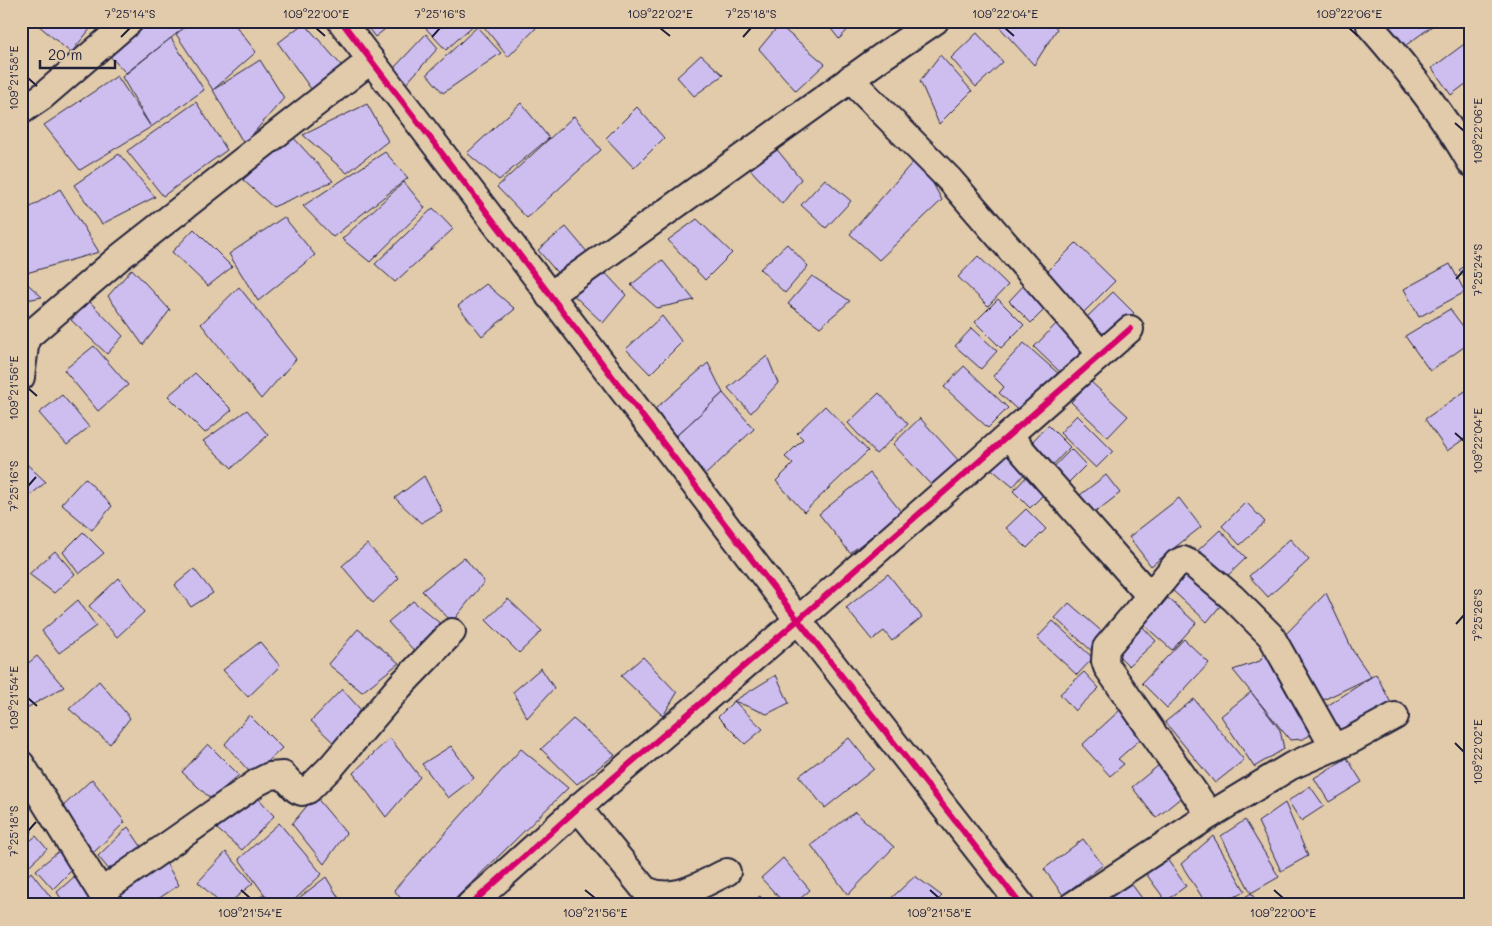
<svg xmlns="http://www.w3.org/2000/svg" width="1492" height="926" viewBox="0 0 1492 926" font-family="Mali,sans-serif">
  <rect width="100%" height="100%" fill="#e2cbab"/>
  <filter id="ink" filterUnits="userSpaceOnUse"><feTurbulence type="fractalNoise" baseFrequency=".02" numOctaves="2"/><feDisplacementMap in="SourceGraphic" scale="10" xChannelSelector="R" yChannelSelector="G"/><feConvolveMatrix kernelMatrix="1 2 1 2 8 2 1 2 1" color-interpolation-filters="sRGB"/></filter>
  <g filter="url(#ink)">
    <!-- building -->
    <g fill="#cebeef" stroke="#22223b">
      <path d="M39,21H83L90,29L71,53L37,24Z"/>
      <path d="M137,21H193L126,73L104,50Z"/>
      <path d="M193,21H232L256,52L213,90L176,34Z"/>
      <path d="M363,21H394V22L375,37Z"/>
      <path d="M419,21H478L446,50Z"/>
      <path d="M483,21H529L536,28L508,57L481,23Z"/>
      <path d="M825,21H856L839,39Z"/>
      <path d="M892,21H910L899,30Z"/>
      <path d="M994,21H1051L1057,29L1034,65Z"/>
      <path d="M1377,21H1439L1398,51Z"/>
      <path d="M304,23L341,65L314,93L278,43Z"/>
      <path d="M779,25L825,64L796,91L759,49Z"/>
      <path d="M477,27L501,53L443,93L427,74Z"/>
      <path d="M977,33L1003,62L976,87L951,58Z"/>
      <path d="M426,34L438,48L405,85L394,68Z"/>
      <path d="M171,38L204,90L151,127L122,77Z"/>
      <path d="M1471,39V80L1451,95L1432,68Z"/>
      <path d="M701,55L723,75L694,96L677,77Z"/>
      <path d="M940,55L972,91L939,124L920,81Z"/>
      <path d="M260,60L284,98L244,144L213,90Z"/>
      <path d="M117,76L151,127L80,170L44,125Z"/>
      <path d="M196,102L227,150L163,196L127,151Z"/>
      <path d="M521,103L549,138L499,180L467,153Z"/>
      <path d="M367,104L388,141L347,173L303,135Z"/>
      <path d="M637,107L664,138L634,168L606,138Z"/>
      <path d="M574,116L601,150L527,218L497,187Z"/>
      <path d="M292,136L333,181L273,207L243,180Z"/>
      <path d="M774,146L801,179L782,204L750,169Z"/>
      <path d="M385,152L408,178L333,237L303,206Z"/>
      <path d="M119,154L155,197L102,224L74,185Z"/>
      <path d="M918,156L942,200L879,260L850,234Z"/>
      <path d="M825,179L851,201L826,228L801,205Z"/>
      <path d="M404,182L425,208L370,262L342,239Z"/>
      <path d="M60,189L99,252L23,274L21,273V213Z"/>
      <path d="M433,208L453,229L395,282L375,264Z"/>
      <path d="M284,217L315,255L258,301L229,254Z"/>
      <path d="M697,219L732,253L705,280L668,240Z"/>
      <path d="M566,227L588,253L560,276L538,250Z"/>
      <path d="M194,229L232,267L208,286L172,252Z"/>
      <path d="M1076,243L1115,281L1080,316L1041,278Z"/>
      <path d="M787,244L808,266L785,293L760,269Z"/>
      <path d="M978,256L1008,285L988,306L958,277Z"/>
      <path d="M662,260L694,300L657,308L631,285Z"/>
      <path d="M1471,262V287L1459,270Z"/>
      <path d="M1450,264L1465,292L1419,317L1404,289Z"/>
      <path d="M599,266L626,295L603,323L568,290Z"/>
      <path d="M132,269L170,310L143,345L108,296Z"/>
      <path d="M812,276L850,301L820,327L788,304Z"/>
      <path d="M21,278L42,297L21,301Z"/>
      <path d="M1026,283L1049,305L1031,323L1009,301Z"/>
      <path d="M486,284L515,309L482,336L458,306Z"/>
      <path d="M239,287L296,359L261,399L201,324Z"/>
      <path d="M1113,292L1134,313L1108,339L1087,317Z"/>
      <path d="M998,299L1024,325L1001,348L975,322Z"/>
      <path d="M90,302L123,336L107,354L71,320Z"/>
      <path d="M1450,309L1471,337V342L1430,371L1405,336Z"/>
      <path d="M662,316L682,342L650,374L626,349Z"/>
      <path d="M1057,323L1084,349L1061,373L1034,347Z"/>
      <path d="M972,328L997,351L981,369L955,346Z"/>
      <path d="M1024,343L1060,375L1023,415L999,393L1004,387L993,376Z"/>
      <path d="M94,346L128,385L98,411L64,370Z"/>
      <path d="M767,356L778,383L751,413L728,388Z"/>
      <path d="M708,363L723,393L675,437L655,409Z"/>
      <path d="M964,366L1008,408L988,428L944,387Z"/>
      <path d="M195,373L232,410L205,433L168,396Z"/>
      <path d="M1090,381L1128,416L1108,437L1071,402Z"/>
      <path d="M1471,387V434L1447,451L1425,419Z"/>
      <path d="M723,393L754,429L704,476L675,437Z"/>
      <path d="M879,393L908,424L876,454L848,423Z"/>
      <path d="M62,395L89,427L67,445L39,413Z"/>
      <path d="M825,406L868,451L804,512L776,481L793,464L785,457L803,439L797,433Z"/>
      <path d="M247,410L268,435L232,468L203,441Z"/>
      <path d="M1077,415L1113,451L1096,468L1060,433Z"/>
      <path d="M920,418L959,461L932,486L893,444Z"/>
      <path d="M1048,425L1070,447L1049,469L1026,448Z"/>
      <path d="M1007,446L1030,467L1013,487L989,467Z"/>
      <path d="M1071,449L1086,465L1062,489L1047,474Z"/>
      <path d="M21,459L46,482L21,503Z"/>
      <path d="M1031,472L1049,489L1030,508L1013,491Z"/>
      <path d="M870,473L902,513L850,553L819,514Z"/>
      <path d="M1106,475L1120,493L1093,514L1080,495Z"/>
      <path d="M424,476L442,511L421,523L395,498Z"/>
      <path d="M85,478L112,506L92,530L61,504Z"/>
      <path d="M1179,498L1201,527L1151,566L1129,537Z"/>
      <path d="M1246,502L1265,522L1240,545L1222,526Z"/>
      <path d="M1026,509L1046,529L1027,548L1006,528Z"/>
      <path d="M1220,530L1246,558L1221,582L1194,554Z"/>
      <path d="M83,532L104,553L79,574L63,552Z"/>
      <path d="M1290,539L1309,560L1268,597L1249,576Z"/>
      <path d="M367,544L399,578L373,603L342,566Z"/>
      <path d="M55,551L75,574L54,593L29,574Z"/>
      <path d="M464,557L484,582L452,622L422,591Z"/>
      <path d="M194,569L213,593L191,607L175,585Z"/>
      <path d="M1188,569L1225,600L1207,622L1171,589Z"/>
      <path d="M888,574L922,617L892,641L884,631L872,640L846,608Z"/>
      <path d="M119,578L144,612L117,637L89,606Z"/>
      <path d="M1326,593L1353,651L1371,677L1319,702L1281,639Z"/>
      <path d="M1168,598L1196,623L1172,650L1144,625Z"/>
      <path d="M508,599L542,631L519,653L486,620Z"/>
      <path d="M78,600L96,626L59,653L42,631Z"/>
      <path d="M413,601L448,630L419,656L388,622Z"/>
      <path d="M1069,603L1107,636L1093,652L1055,618Z"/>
      <path d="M1053,621L1093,658L1077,675L1037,638Z"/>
      <path d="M1140,624L1156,641L1129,666L1112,649Z"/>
      <path d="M358,629L399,663L362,692L328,664Z"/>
      <path d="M1184,639L1209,663L1167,708L1142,683Z"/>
      <path d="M260,642L280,666L248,697L223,670Z"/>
      <path d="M1269,645L1318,731L1303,739L1290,740L1233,670L1260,661Z"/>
      <path d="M37,656L64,687L23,710L21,708V669Z"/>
      <path d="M643,657L677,693L663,716L621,676Z"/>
      <path d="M541,668L554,688L527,718L513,692Z"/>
      <path d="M1084,672L1099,688L1075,711L1060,694Z"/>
      <path d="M1376,674L1395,711L1338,740L1321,710Z"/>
      <path d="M776,675L789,703L767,714L734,701Z"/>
      <path d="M99,681L130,718L110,744L69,709Z"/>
      <path d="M342,689L360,709L339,748L311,721Z"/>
      <path d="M1251,692L1280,730L1284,749L1254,767L1221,716Z"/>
      <path d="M1194,699L1244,760L1215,783L1165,722Z"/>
      <path d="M734,701L763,729L745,744L718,717Z"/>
      <path d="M1120,710L1144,736L1118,759L1124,764L1110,776L1082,745Z"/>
      <path d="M249,715L282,748L253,776L225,744Z"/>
      <path d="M573,719L615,755L577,784L541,749Z"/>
      <path d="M390,738L420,777L386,817L353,773Z"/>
      <path d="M849,738L874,769L825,808L799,776Z"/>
      <path d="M208,744L239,775L211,799L182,772Z"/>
      <path d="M451,746L474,778L448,798L422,764Z"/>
      <path d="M521,749L568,788L449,905H406L394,890Z"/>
      <path d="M1347,758L1362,782L1329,802L1314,778Z"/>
      <path d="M1159,765L1183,796L1156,818L1132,787Z"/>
      <path d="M92,779L125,822L90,856L59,810Z"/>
      <path d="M1310,786L1324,806L1301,821L1288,801Z"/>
      <path d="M253,792L274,816L242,850L217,829Z"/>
      <path d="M315,796L346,833L324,864L292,824Z"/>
      <path d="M1285,803L1308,856L1281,871L1258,822Z"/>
      <path d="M855,812L894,847L848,895L811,845Z"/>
      <path d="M21,813L32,832L21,840Z"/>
      <path d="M1245,820L1279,877L1251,893L1221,836Z"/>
      <path d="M279,823L322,874L289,905H277L264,894L239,859Z"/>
      <path d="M128,827L147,855L114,876L98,856Z"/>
      <path d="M36,836L47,849L21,873V848Z"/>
      <path d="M1213,836L1245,891L1221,905H1207L1181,864Z"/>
      <path d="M1083,839L1103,865L1063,895L1044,869Z"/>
      <path d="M64,847L76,866L53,889L36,870Z"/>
      <path d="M226,852L253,883L227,905H222L198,882Z"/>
      <path d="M1164,855L1186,886L1166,901L1144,871Z"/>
      <path d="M163,858L179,885L149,905H131L116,892Z"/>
      <path d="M783,858L810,890L793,905H786L761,878Z"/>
      <path d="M31,872L57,905H24L21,902V883Z"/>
      <path d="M75,876L99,905H65L57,892Z"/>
      <path d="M915,876L942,896L933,905H884Z"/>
      <path d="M326,877L343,905H290Z"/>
      <path d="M1127,878L1147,905H1093Z"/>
      <path d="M1251,893L1259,905H1234Z"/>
      <path d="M264,894L272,905H250Z"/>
      <path d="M760,896L767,905H748Z"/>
    </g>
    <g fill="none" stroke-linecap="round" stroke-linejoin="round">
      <defs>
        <g id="minor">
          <path d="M341,21L798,620L1021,905"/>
          <path d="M1370,26C1407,68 1443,114 1471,163"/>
          <path d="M850,79L950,180L1101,354"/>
          <path d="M21,111L43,96L130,21"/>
          <path d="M549,296L883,56L935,21"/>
          <path d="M21,335L26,338L21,377"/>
          <path d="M26,338L120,257L371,60"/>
          <path d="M1009,436L1150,596L1106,648L1105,661L1107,667L1210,815"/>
          <path d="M1150,596L1177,563L1183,560L1194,565L1233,598L1271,636L1334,748"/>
          <path d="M21,764L109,905"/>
          <path d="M578,808L645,890C675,903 700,885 727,872"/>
          <path d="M101,892L258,782L270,776L283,775L297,790L302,792L308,790L332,766L400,686L452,632"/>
          <path d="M470,905L578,808L798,620L1130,329"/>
          <path d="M1073,905L1210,815L1291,766L1351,740L1395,716"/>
        </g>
      </defs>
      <!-- minor casing -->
      <use href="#minor" stroke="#22223b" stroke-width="30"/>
      <!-- minor -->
      <use href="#minor" stroke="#e2cbab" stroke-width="26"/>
      <defs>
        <g id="cycleway">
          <path d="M341,21L798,620L1021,905"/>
          <path d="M470,905L578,808L798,620L1130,329"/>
        </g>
      </defs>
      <!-- cycleway casing -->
      <use href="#cycleway" stroke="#e2cbab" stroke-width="9"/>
      <!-- cycleway -->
      <use href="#cycleway" stroke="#d6006c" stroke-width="6"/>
    </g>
  </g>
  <!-- ticks -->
  <path fill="none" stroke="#22223b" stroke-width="2" d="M316,28L325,36M660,28L670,36M1005,28L1014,36M1349,28L1358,36M121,37L130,28M432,37L440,28M743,37L751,28M28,78L37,86M1455,123L1464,131M1456,279L1464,270M28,388L37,396M1455,433L1464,441M28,486L36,477M1456,624L1464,615M28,698L37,706M1455,743L1464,752M28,831L36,822M241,890L250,898M585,890L595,898M930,890L939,898M1274,890L1283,898"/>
  <!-- margin -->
  <rect width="1492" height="926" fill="none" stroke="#e2cbab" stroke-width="55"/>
  <!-- scale -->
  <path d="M40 60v8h75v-8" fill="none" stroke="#22223b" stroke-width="2.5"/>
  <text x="48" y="60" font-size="15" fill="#22223b" stroke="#e2cbab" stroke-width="4" paint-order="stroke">20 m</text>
  <rect x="28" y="28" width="1436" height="870" fill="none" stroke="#22223b" stroke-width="2"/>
  <g font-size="12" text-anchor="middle" fill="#22223b">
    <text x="130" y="18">7°25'14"S</text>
    <text x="316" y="18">109°22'00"E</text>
    <text x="440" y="18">7°25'16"S</text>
    <text x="660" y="18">109°22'02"E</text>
    <text x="751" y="18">7°25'18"S</text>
    <text x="1005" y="18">109°22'04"E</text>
    <text x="1349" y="18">109°22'06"E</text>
    <text transform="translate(14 78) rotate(-90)" y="4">109°21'58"E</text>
    <text transform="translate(1478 131) rotate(-90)" y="4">109°22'06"E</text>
    <text transform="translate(1478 270) rotate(-90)" y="4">7°25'24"S</text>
    <text transform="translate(14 388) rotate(-90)" y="4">109°21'56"E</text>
    <text transform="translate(1478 441) rotate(-90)" y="4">109°22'04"E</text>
    <text transform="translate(14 486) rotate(-90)" y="4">7°25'16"S</text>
    <text transform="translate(1478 615) rotate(-90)" y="4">7°25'26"S</text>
    <text transform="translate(14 698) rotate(-90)" y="4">109°21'54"E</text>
    <text transform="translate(1478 752) rotate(-90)" y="4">109°22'02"E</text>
    <text transform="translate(14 831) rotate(-90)" y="4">7°25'18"S</text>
    <text x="250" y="917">109°21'54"E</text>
    <text x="595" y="917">109°21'56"E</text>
    <text x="939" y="917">109°21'58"E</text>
    <text x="1283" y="917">109°22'00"E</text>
  </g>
</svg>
